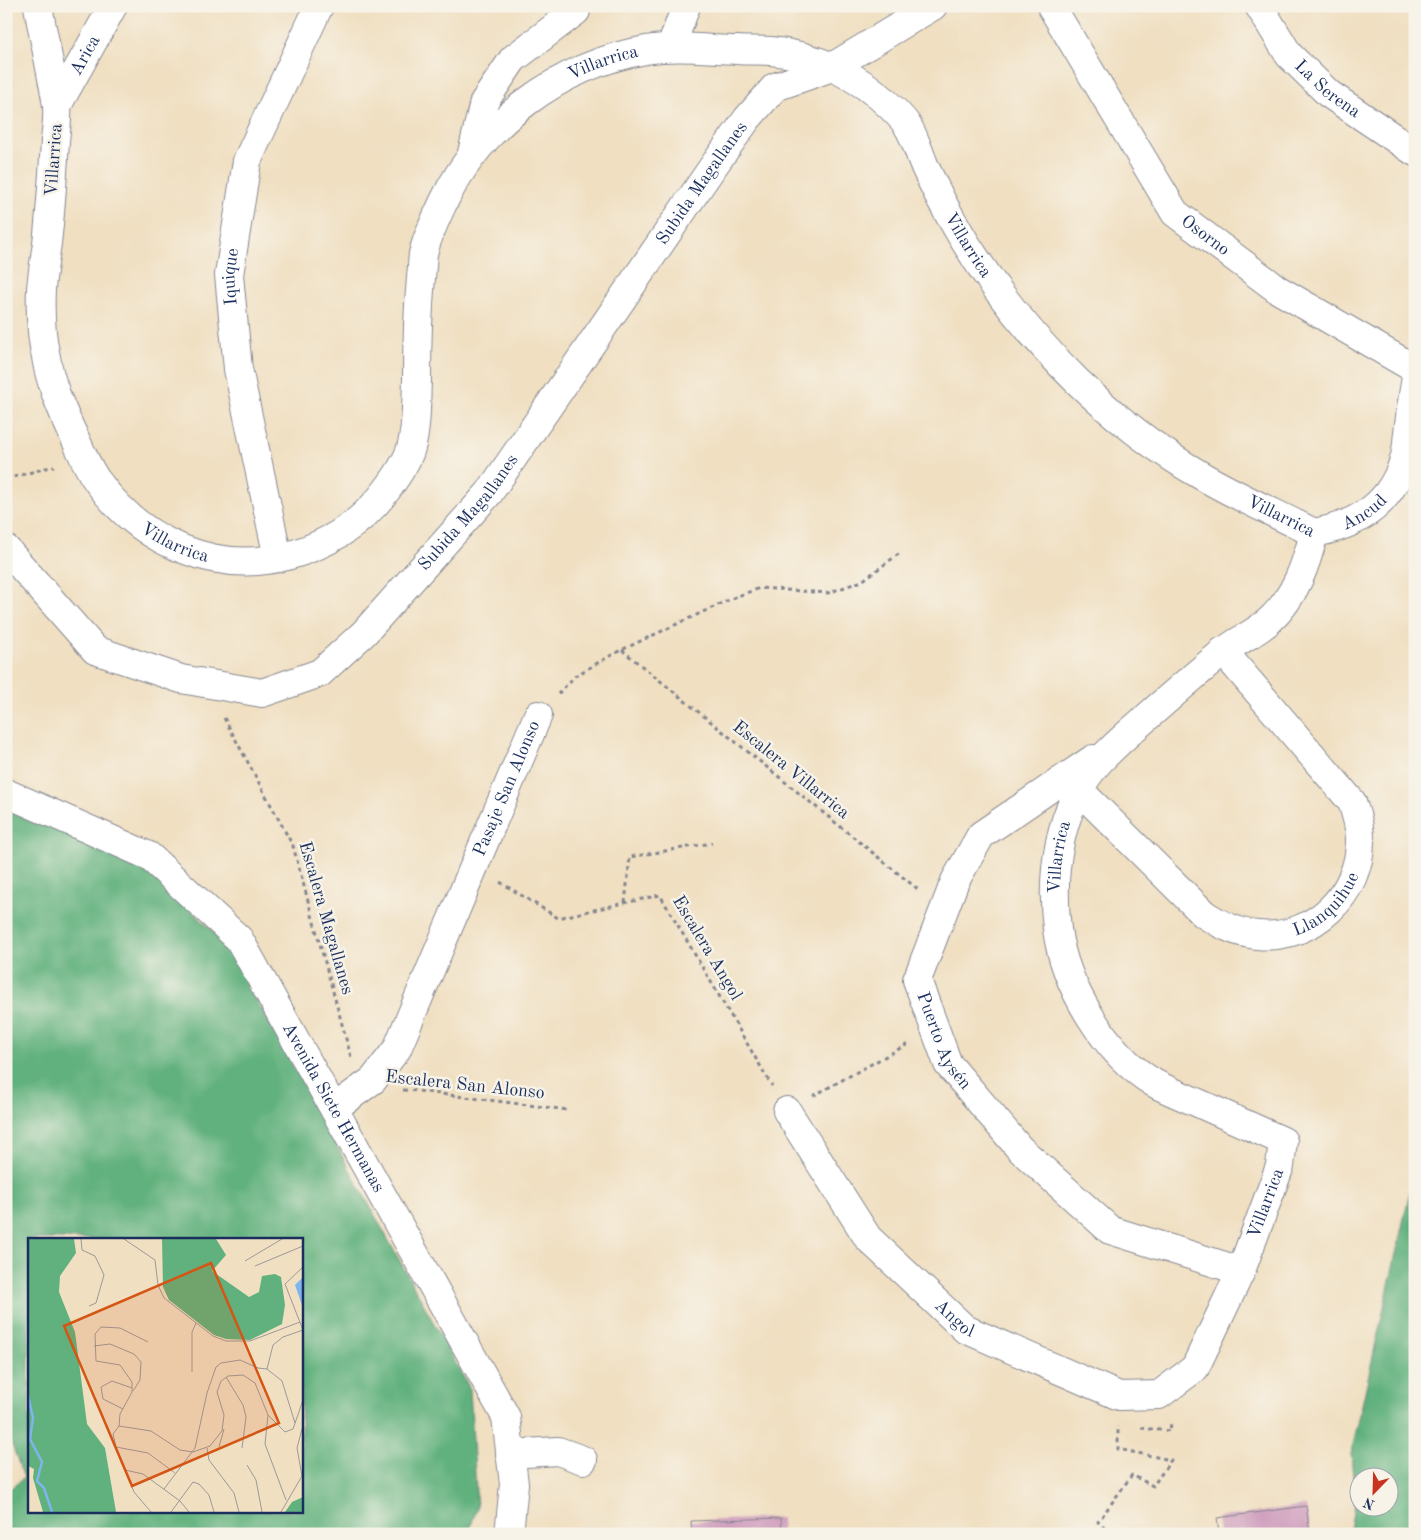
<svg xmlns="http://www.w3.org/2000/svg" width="1421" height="1540" viewBox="0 0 1421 1540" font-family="'Old Standard TT',serif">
  <rect width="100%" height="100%" fill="#f7f3e8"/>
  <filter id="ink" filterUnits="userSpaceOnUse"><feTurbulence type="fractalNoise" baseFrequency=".02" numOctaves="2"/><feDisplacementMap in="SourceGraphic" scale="10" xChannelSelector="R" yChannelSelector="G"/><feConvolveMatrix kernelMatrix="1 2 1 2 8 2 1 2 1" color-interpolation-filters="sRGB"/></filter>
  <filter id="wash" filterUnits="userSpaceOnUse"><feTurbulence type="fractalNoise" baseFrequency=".0096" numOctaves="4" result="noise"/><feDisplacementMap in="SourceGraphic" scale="20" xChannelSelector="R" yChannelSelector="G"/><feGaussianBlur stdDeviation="1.12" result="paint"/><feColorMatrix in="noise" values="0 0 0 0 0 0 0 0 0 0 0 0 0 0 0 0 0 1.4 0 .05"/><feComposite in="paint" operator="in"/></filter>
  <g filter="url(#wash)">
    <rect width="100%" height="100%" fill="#f0dfc1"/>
    <!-- forest -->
    <g fill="#60b17d" stroke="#3e706e" fill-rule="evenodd">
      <path d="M6,805L145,867L225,942L470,1389L477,1508L468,1534H6V1492L24,1478L6,1428ZM29,1239H301V1511H29Z"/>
      <path d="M1415,1169V1534H1349L1355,1502L1351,1454ZM1358,1478H1388V1508H1358Z"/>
    </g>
    <g id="blocks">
      <!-- building -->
      <g fill="#cd9abb">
        <path d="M1306,1506L1310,1534H1219L1217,1518Z"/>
        <path d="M781,1518L782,1534H692L691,1521Z"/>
      </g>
    </g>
  </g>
  <g filter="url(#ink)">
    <use href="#blocks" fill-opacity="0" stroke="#868790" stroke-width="1"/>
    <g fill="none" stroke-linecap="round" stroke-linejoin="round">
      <defs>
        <g id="minor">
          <path id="s1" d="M38,6C42,29 47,51 51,73C53,84 56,96 57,107C58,118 56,130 55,141C53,175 51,209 47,243C45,258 42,274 41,289C40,311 41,335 46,357C50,383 61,408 72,432C80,448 87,468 98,482C141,542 215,575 287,556C328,545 364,522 389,487C397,476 407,462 411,448C417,427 416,401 417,380C417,345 418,311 421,277C422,270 422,262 423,254C427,236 436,218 444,201C482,123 559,65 646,50C676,45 706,49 737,50C748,51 760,50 771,51C816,55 860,76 892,108C896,112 904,120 907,125C915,137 919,153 925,167C933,184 941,201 951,218C984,277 1027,332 1076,380C1113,416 1157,450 1202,476C1238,497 1277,514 1314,533"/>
          <path id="s2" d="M1051,6L1175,213L1277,289L1415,369"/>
          <path id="s3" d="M1259,6L1289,55L1329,94L1415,152"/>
          <path d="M671,47L686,6"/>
          <path id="s4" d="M57,106L113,6"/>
          <path d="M472,153L484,102L513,59L576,11"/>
          <path id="s5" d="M1314,533C1360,525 1393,502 1405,456C1407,448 1407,440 1408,433C1410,416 1412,400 1415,383"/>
          <path id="s6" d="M6,549L95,650L181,679L262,693L320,673L364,633L489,493L712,168L747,119L775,87L832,67L933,6"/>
          <path id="s7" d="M278,558L238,369L229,275L247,161L319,6"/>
          <path id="s8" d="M1093,759L981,835L955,881L917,980L948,1064L1020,1149L1110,1230L1241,1271"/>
          <path id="s9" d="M1079,790L1204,914C1221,925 1237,933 1257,935C1312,941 1361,894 1360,839C1360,826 1356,814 1352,802L1223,651"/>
          <path id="s10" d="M6,793L149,856L239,939L506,1417L514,1484L509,1534"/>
          <path id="s11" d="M334,1108L373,1080L397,1049L538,715"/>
          <path id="s12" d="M787,1111L868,1238L965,1329L1119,1396L1159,1395L1195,1368L1241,1271L1280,1166L1283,1141C1254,1128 1225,1115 1196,1102C1182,1096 1167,1090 1154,1083C1105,1054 1064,984 1057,929C1050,872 1059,808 1097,764C1115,744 1136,727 1155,710C1177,691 1199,671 1222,653C1236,641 1256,633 1270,620C1295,597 1306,565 1314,533"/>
          <path d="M510,1454L558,1451L583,1460"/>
        </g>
      </defs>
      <!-- minor casing -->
      <use href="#minor" stroke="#868790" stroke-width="30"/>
      <!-- path -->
      <g stroke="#868790" stroke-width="3" stroke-dasharray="4 4" stroke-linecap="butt">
        <path d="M6,479L54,466"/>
        <path d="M622,650L920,891"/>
        <path d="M558,694L575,676L615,653L735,597L760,588L828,593L862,581L900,553"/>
        <path d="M224,718L293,846L351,1057"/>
        <path d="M500,882L558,918L660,895L772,1086"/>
        <path d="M625,903L630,857L712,843"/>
        <path d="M403,1090L418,1091L567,1110"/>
        <path d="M813,1096L908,1044"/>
        <path d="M1141,1428L1170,1431L1171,1423"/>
        <path d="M1111,1534L1098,1522L1132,1475L1153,1486L1171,1460L1118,1449V1426"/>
      </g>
      <!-- minor -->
      <use href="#minor" stroke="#fff" stroke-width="28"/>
    </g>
  </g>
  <g text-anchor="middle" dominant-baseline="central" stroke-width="5" stroke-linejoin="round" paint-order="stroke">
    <!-- street labels -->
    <g font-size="18" fill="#1b2f5e" stroke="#f7f3e8">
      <text stroke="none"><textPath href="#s4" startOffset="58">Arica</textPath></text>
      <text stroke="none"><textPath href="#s1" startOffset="1345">Villarrica</textPath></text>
      <text stroke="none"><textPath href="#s3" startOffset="109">La Serena</textPath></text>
      <text transform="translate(54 160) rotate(-86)">Villarrica</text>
      <text stroke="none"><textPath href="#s6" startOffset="992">Subida Magallanes</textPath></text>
      <text stroke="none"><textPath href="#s2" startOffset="279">Osorno</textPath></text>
      <text stroke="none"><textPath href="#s1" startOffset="1809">Villarrica</textPath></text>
      <text stroke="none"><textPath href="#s7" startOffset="286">Iquique</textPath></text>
      <text stroke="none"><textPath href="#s5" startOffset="55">Ancud</textPath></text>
      <text stroke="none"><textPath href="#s6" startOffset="588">Subida Magallanes</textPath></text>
      <text stroke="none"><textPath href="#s1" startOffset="2230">Villarrica</textPath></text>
      <text stroke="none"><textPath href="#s1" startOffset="590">Villarrica</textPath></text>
      <text transform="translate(791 770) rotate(39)">Escalera Villarrica</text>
      <text stroke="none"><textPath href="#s11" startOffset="370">Pasaje San Alonso</textPath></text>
      <text stroke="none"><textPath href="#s12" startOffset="1182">Villarrica</textPath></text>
      <text stroke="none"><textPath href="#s9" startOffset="314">Llanquihue</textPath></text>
      <text transform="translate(326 918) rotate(74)">Escalera Magallanes</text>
      <text transform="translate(707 948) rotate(59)">Escalera Angol</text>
      <text stroke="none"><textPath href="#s8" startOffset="361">Puerto Aysén</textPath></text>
      <text transform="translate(465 1085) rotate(6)">Escalera San Alonso</text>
      <text stroke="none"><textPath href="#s10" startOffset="472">Avenida Siete Hermanas</textPath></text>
      <text stroke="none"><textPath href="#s12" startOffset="716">Villarrica</textPath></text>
      <text stroke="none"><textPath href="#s12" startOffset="269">Angol</textPath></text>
    </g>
  </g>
  <!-- overview -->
  <g transform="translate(28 1238)">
    <rect width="275" height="275" fill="#f0dfc1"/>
    <path d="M0,1H46L48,15L32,38L31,54L47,94L59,186L77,210L88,274H15L5,240L6,231L0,228ZM134,1H188L198,17L184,33L221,59L231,54L234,38L247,36L253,39L257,67L254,86L222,102L198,101L186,97L141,62L135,49ZM275,259V274H257L264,264Z" fill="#60b17d"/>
    <path d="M275,39V70L267,47Z" fill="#7eb5ed"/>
    <path fill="none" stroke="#7eb5ed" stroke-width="2.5" d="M0,157L5,180L2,201L14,224L9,243L16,250L24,274"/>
    <path fill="none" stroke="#9b9999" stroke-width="1" d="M53,1L54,12L67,18L76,37L68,65L61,68M96,1L127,22L130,47L136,60L185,98L198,103H222L272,84M217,23L254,1M227,28L275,8M275,29L257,46L275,92M66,108L82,106L106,116L113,124L112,142L105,153M239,131L254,143L267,185M239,131L245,107L255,99L275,92M164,134V94L168,85M198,139L215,167L218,179L214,210M95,171L75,161L73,149L84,143L104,150M240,177L237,206L258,262M91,188L123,193L152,212L165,214L182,208L194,193L196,177L189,154L193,143L200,138L215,137L227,145L240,177L257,194L265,191L275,162M91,188L92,176L104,154V144L92,127L68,123L67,96L73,89L92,90L120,104M91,188L85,196L88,209L106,254L123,274M88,209L120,215L147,235M191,209L196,191M179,210L181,222L206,255L211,274M219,227L228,242L234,274M97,232L115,236L152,263L161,274M136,251L167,210L179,155L188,129L193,125L212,122L230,130L239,131M143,274L165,244L171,246L181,257L186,274M253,274L274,238L269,210L275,187"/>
    <path fill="#d45514" fill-opacity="0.15" stroke="#d45514" stroke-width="2.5" d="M183,25L251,185L104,248L36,88Z"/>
    <rect width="275" height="275" fill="none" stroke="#1b2f5e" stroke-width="2.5"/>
  </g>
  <!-- margin -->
  <rect width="1421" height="1540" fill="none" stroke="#f7f3e8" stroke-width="25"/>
  <!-- north arrow -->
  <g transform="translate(1374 1492) rotate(203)"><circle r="24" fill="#f7f3e8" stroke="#9fa5b1"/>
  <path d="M0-4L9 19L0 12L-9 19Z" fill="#c8321e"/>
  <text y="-8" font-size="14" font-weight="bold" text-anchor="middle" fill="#1b2f5e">N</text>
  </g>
</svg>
